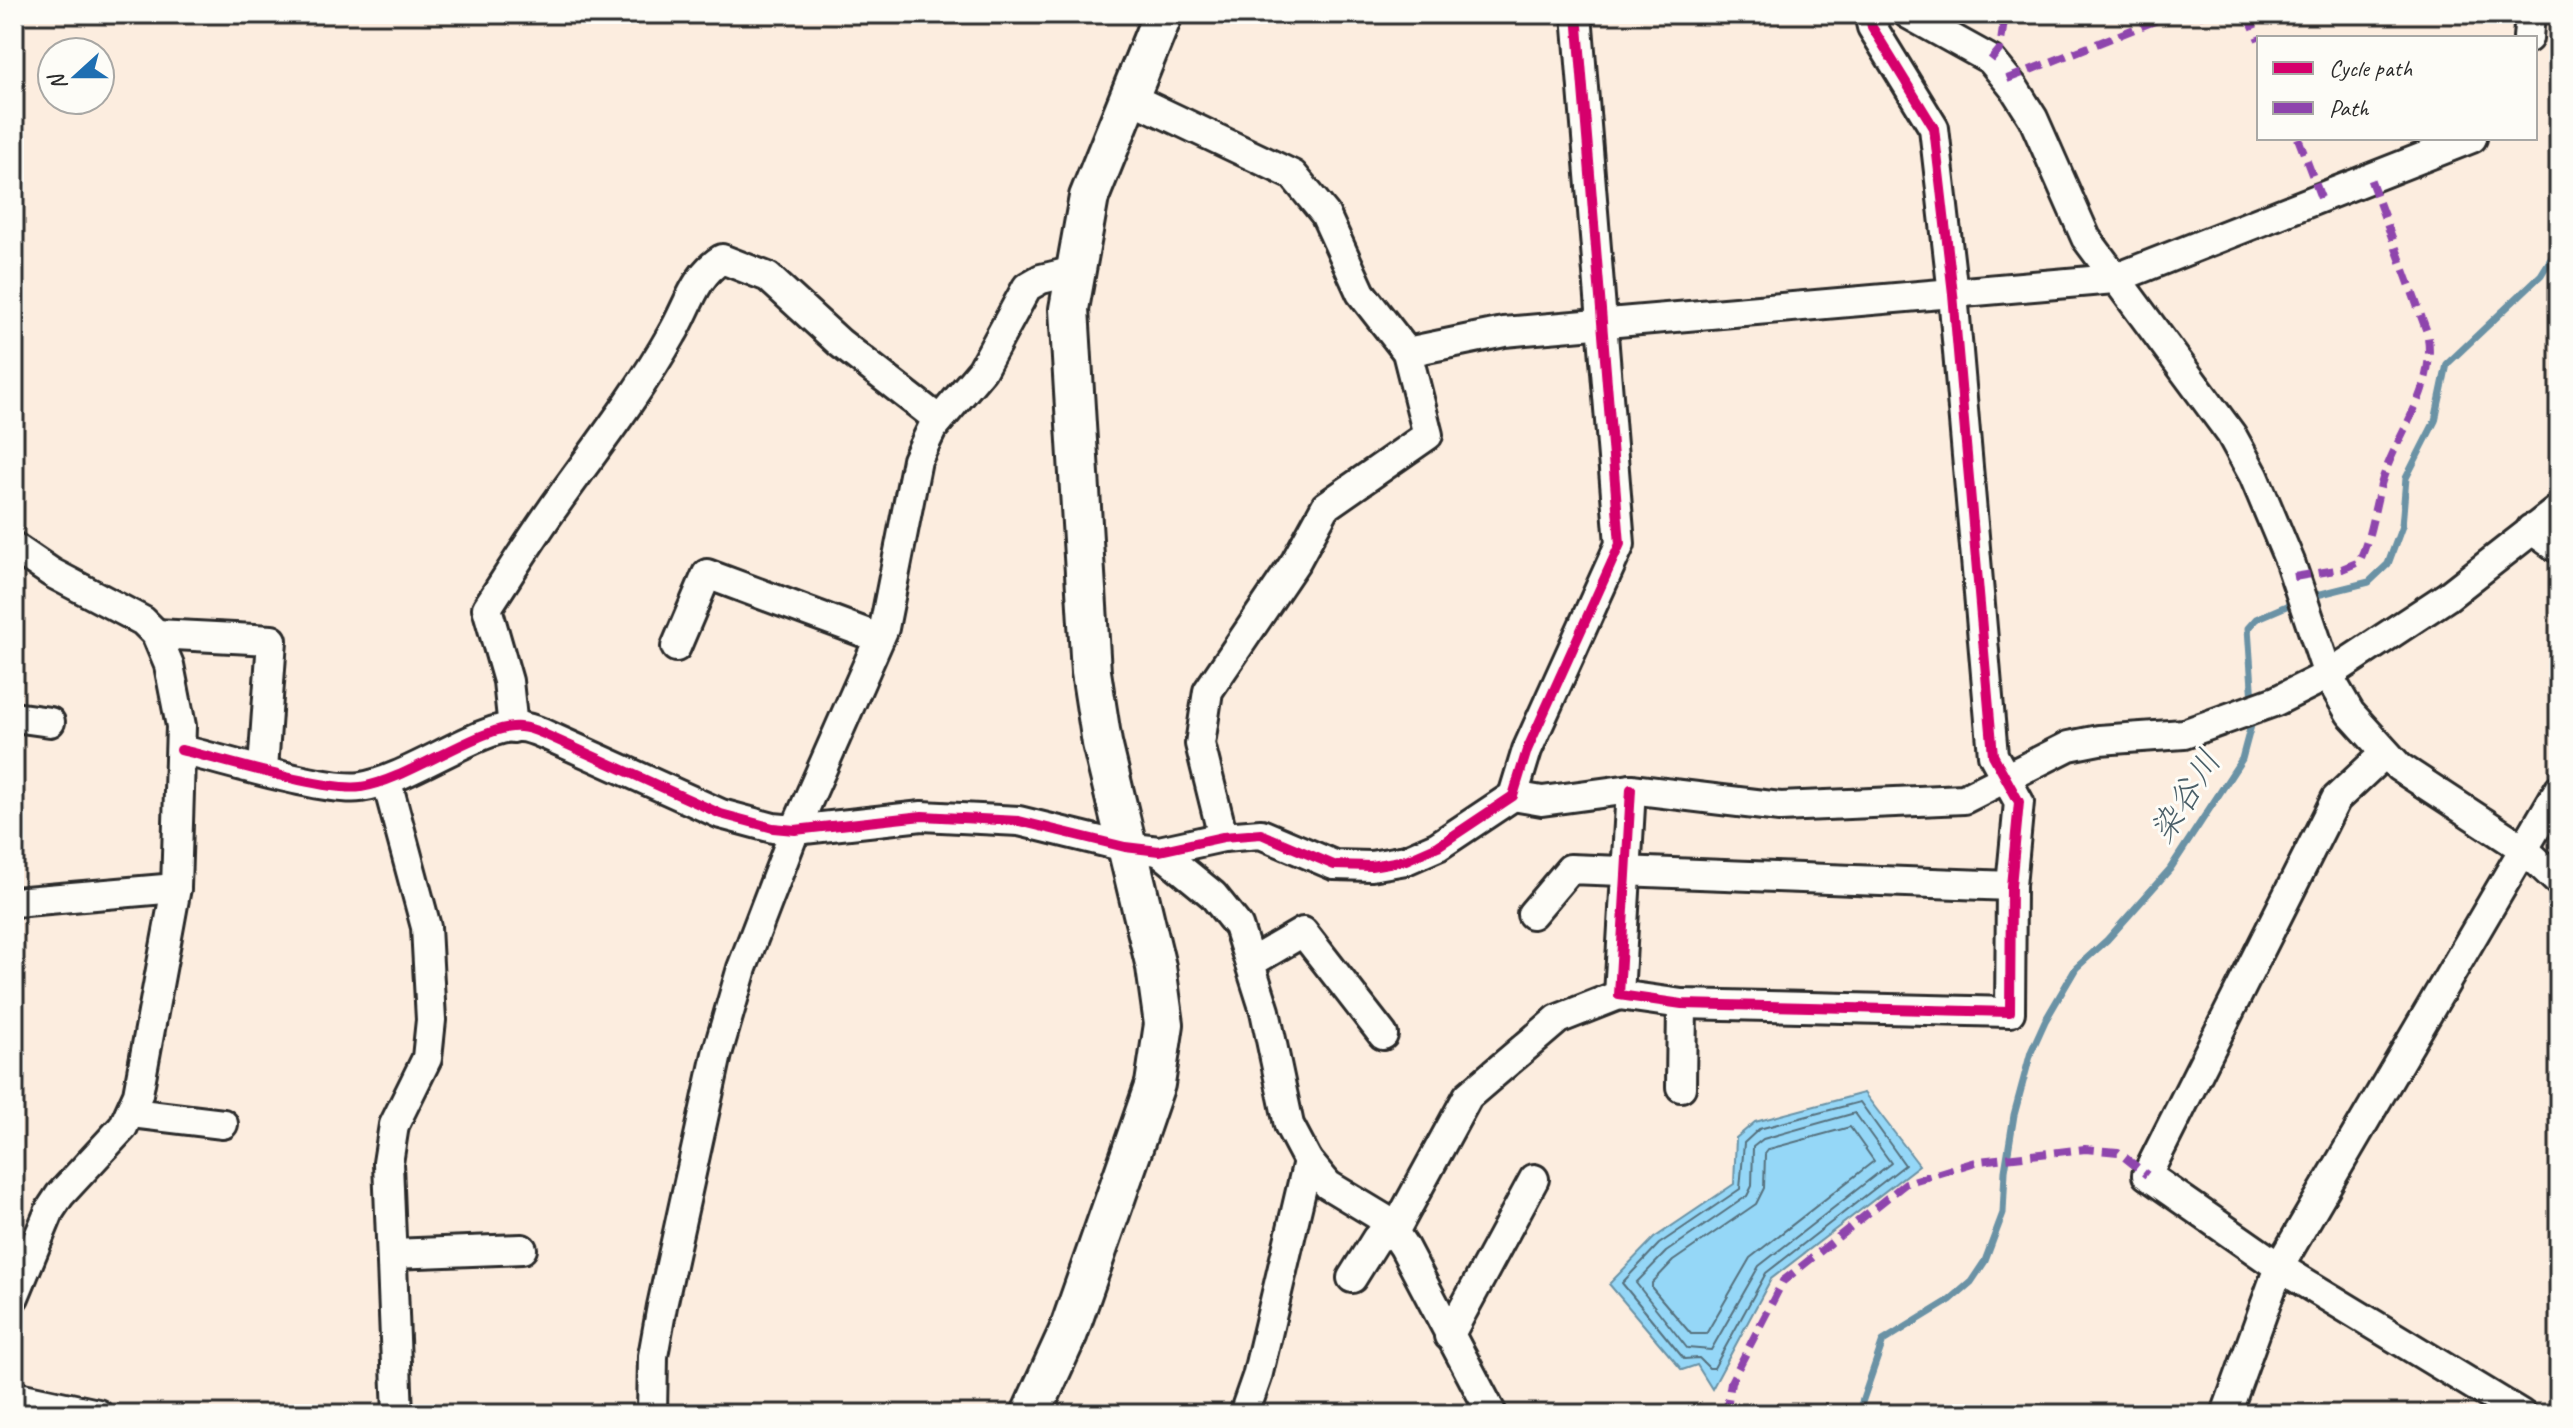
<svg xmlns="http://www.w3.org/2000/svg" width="2573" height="1428" viewBox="0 0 2573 1428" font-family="Caveat,'Klee One',sans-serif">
  <rect width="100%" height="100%" fill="#fceddf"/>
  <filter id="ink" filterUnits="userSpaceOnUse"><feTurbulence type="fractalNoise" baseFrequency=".0125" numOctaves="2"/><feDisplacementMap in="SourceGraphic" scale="16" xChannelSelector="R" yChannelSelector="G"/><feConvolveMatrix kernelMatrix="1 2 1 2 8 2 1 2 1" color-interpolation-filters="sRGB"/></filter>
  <g filter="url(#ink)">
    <!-- water -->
    <path fill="#95d7f7" stroke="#6b92a5" stroke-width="2" d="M1864,1093L1919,1165L1771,1279L1712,1389L1697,1365L1682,1370L1609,1284L1654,1238L1734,1184L1736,1138L1755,1122Z"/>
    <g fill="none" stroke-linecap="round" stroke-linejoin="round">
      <!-- shore -->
      <g stroke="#55707d" stroke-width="2">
        <path d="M1860,1102L1905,1165L1766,1273L1714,1368H1709L1699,1358L1684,1359L1622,1283L1659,1244L1740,1189L1744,1143L1759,1129Z"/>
        <path d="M1855,1113L1891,1163L1759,1266L1711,1350L1687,1348L1636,1283L1666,1252L1747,1196L1752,1186L1753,1147L1763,1139Z"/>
        <path d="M1850,1127L1874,1161L1750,1258L1706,1334H1691L1652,1288V1283L1673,1261L1756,1204L1764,1188L1765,1154L1769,1149Z"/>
      </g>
      <!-- stream -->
      <g stroke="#6b92a5" stroke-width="7">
        <path d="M2559,84L2556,95L2559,104"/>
        <path d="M2309,597L2369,582L2388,564L2402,526L2406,478L2435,421L2447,364L2541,275L2559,246"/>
        <path d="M2253,702L2248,628L2256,619L2298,601"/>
        <path d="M1858,1414L1883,1341L1950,1300L1971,1282L1985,1261L2003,1213L2005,1171L2014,1115L2031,1052L2045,1021L2076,968L2107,940L2170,869L2242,759L2253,718"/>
      </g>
      <defs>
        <g id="street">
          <path d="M1908,14L1991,60L2014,88L2033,118L2086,238L2231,434L2254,476L2290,562L2328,675L2350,713L2399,767L2524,849L2559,882"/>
          <path d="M2528,38L2530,14"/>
          <path d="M1129,97L1293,175L1325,214L1361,293L1407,352L1428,435L1326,506L1296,561L1208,691L1200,744L1223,837"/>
          <path d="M1407,352L1504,332L2114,279L2472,138"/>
          <path d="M2531,529L2559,549"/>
          <path d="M14,547L52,573L143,621L156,634L169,665L181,726L176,888L138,1094L123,1127L60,1195L50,1210L14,1297"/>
          <path d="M156,634L272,640L263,769"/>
          <path d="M676,647L707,574L879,638"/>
          <path d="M14,717L50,722"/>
          <path d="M513,728L508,681L487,608C508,576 529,542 551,511C592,453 637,396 672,334C688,308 694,276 722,259L768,277L840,343L939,420"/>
          <path d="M181,750C221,759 325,792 361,787C407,781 484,723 520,727C528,727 537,731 544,734L721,814L773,828L795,830L922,816L1019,821L1125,847L1159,851L1223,837L1261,834L1334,865L1371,866L1406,860L1438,846L1513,796L1527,750L1620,544L1577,14"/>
          <path d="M2384,754L2336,799L2147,1175L2279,1267L2521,1414"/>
          <path d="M387,782L426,927L431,1020L427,1058L394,1125L388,1163L398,1414"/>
          <path d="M1631,789L1619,995L1682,1004L2010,1012L2011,886L2019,802L1993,755L1953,294L1934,128L1872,27L1869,14"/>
          <path d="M1513,796L1542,801L1631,789L1780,807L1964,799L2069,746L2099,740L2184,734L2276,701L2328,675L2448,596L2559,509"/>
          <path d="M1159,851L1213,895L1238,926L1265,1011L1289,1125L1308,1161"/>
          <path d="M14,902L176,888"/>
          <path d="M1532,914L1570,869L2011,886"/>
          <path d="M1250,963L1303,932L1383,1035"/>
          <path d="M1681,1087L1682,1004"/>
          <path d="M132,1113L223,1124"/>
          <path d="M392,1254L522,1249"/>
          <path d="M1352,1278L1377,1238L1394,1232L1468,1096L1558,1019L1619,995"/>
          <path d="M1449,1336L1534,1179"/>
          <path d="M14,1396L98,1414"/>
          <path d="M652,1414L653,1356L662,1306L717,1054L742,968L795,830L884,628L917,460L932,429L982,370L1027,287L1041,279L1075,271"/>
          <path d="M1244,1414L1257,1377L1308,1161L1328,1185L1386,1220L1404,1247L1492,1414"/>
          <path d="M2226,1414L2279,1267L2559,789"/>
        </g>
        <path id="secondary" d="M1031,1414L1068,1333L1136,1139L1155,1084L1164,1024L1156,967L1102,743L1091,672L1069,309L1089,197L1163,14"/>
      </defs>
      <!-- street casing -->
      <use href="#street" stroke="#2b2b2b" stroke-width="34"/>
      <!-- secondary casing -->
      <use href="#secondary" stroke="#2b2b2b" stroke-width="44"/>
      <!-- street -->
      <use href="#street" stroke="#fdfcf7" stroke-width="28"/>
      <!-- secondary -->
      <use href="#secondary" stroke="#fdfcf7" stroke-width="38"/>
      <!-- quiet -->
      <g stroke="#8e44ad" stroke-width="8" stroke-dasharray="16 8" stroke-linecap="butt">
        <path d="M2248,14L2259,40"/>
        <path d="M1991,60L2000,49L2005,14"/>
        <path d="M2007,79L2165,17L2207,14"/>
        <path d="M2298,138L2321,198"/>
        <path d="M2294,577L2342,569L2359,562C2372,534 2374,506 2383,478C2399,430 2438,385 2427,332L2370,178"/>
        <path d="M1726,1414L1731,1382L1783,1281L1906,1183L1979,1161L2085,1149L2118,1152L2147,1175"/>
      </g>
      <defs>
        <g id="cycleway">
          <path d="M181,750C221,759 325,792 361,787C407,781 484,723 520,727C528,727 537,731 544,734L721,814L773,828L795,830L922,816L1019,821L1125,847L1159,851L1223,837L1261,834L1334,865L1371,866L1406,860L1438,846L1513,796L1527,750L1620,544L1577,14"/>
          <path d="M1631,789L1619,995L1682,1004L2010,1012L2011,886L2019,802L1993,755L1953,294L1934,128L1872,27L1869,14"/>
        </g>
      </defs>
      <!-- cycleway casing -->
      <use href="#cycleway" stroke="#fdfcf7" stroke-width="15"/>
      <!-- cycleway -->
      <use href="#cycleway" stroke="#d6006c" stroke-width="10"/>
    </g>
  </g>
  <g text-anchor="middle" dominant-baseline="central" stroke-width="6" stroke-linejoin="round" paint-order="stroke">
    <!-- water labels -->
    <g font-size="34" font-style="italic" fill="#4b5f68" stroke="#fdfcf7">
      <text transform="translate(2185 796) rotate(-58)">染谷川</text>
    </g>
  </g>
  <!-- margin -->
  <rect width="2573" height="1428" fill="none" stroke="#fdfcf7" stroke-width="48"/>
  <rect x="24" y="24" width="2525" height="1380" fill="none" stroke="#2b2b2b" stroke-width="3" filter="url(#ink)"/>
  <!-- legend -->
  <rect x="2257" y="36" width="280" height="104" fill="#fdfcf7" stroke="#a9a8a5" stroke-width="2"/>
  <rect x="2273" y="62" width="40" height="12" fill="#d6006c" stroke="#a9a8a5" stroke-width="2"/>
  <text x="2329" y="76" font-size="24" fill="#2b2b2b">Cycle path</text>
  <rect x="2273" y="102" width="40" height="12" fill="#8e44ad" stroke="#a9a8a5" stroke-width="2"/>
  <text x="2329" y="116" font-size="24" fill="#2b2b2b">Path</text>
  <!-- north arrow -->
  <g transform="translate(76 76) rotate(249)"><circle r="38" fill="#fdfcf7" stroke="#a9a8a5" stroke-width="2"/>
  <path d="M0-6L14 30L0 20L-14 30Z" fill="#1f6fb2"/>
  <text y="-12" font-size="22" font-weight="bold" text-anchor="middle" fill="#2b2b2b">N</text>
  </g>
</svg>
